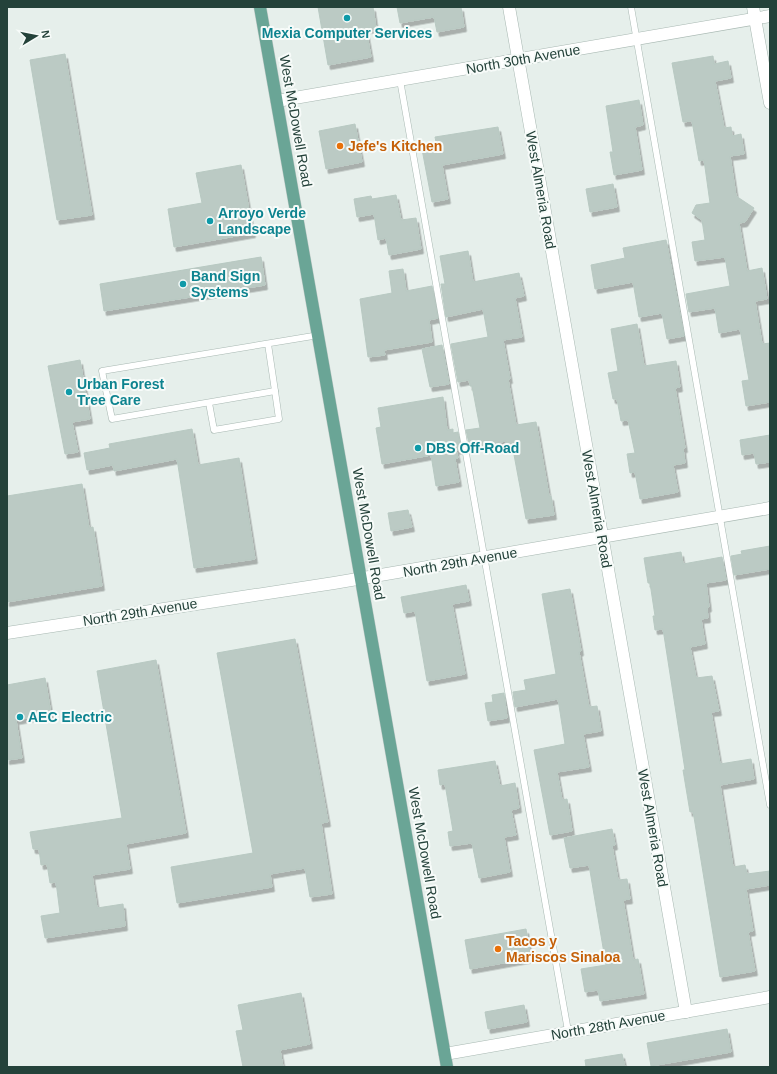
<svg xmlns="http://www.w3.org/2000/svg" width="777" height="1074" viewBox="0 0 777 1074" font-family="Arial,sans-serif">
  <defs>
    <filter id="shadow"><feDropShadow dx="2.5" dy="4.5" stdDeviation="0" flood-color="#0004"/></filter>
  </defs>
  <rect width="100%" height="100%" fill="#e6efeb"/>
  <!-- building -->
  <g fill="#bbcac4" stroke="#b8c9c2" filter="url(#shadow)">
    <path d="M318,7H373L376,28L366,29L371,57L328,65Z"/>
    <path d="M397,7H461L464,27L437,32L434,17L400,23Z"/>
    <path d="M65,54L92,215L57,220L30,60Z"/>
    <path d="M713,56L714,64L728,61L731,78L715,81L724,128L731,127L732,136L741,134L744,154L730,156L736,196L754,208L745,222L739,223L747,271L762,268L767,299L755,301L762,344L770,343V402L746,406L742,381L749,380L740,329L719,333L715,308L689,312L686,294L730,286L725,257L695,261L692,242L705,240L702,220L692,213L696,205L710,203L704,160L699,161L692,121L683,122L672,63Z"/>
    <path d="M639,100L643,125L635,127L642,170L614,175L610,152H613L606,106Z"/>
    <path d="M355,124L362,162L326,169L319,131Z"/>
    <path d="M498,127L503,154L442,165L448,199L432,202L421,144L436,142L435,137Z"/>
    <path d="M241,165L253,233L174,247L168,209L202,203L196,173Z"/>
    <path d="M613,184L617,207L590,212L586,189Z"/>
    <path d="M396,195L401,220L416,218L421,249L389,255L386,238L378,240L374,214L357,217L354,199L371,196L372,199Z"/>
    <path d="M666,240L684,336L667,339L662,313L639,317L633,282L595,289L591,265L625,258L623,248Z"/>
    <path d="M468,251L473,282L519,273L524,296L515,298L522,337L503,340L510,379H508L516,425L536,422L549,496H551L554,515L526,519L512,444L507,445L506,441L470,448L466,430L480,428L472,386H470L469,380L458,382L451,344L488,337L483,309L446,317L441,284H445L440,256Z"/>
    <path d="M261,257L265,285L104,311L100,284Z"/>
    <path d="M403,269L406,291L432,286L438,318L429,320L432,342L384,350L385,355L368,357L360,299L392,293L389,271Z"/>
    <path d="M637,324L644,366L676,361L680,387L675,388L685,448H683L685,463L673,465L678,492L640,499L635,472L630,473L627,454L635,453L628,420L621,421L617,399H613L608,373L618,371L611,329Z"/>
    <path d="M442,345L449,384L430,387L422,349Z"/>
    <path d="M80,360L90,419L72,422L78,452L65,454L48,366Z"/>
    <path d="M443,397L447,430L453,429V433L458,432L461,449L456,450L458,458L455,459L459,482L436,486L431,455L382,464L376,428L381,427L378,408Z"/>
    <path d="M192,429L198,465L239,458L255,559L194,568L177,459L114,471L113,465L87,470L84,453L110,448L109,444Z"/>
    <path d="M770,435V462L756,464L754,453L742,455L740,440Z"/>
    <path d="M82,484L89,528L93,527L102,586L7,602V496Z"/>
    <path d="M408,510L412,527L391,531L388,513Z"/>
    <path d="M770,546V569L734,575L731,556L742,554L741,551Z"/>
    <path d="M681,552L683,564L722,557L726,580L706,583L709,607L707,608L708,618L701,619L705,644L690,647L696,678L712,676L719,711L711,712L720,764L751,759L754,779L720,785L733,867L745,865L747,874L770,871V885L746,889L753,931L748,932L755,971L720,977L693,811L690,812L683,770H685L663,629L655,630L653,616H655L650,583H648L644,558Z"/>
    <path d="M466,585L469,601L452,604L465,674L427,681L415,611L404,613L401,597Z"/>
    <path d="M570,589L581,651L579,652L589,707L597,706L601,731L583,734L589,767L557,772L562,800L567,799L572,831L550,835L534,750L565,744L558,699L515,707L513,692L526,690L524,680L556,674L542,594Z"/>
    <path d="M295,639L328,822L321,823L332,894L310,897L305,868L270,874L272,887L177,903L171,867L253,853L217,653Z"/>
    <path d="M156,660L186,833L126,844L130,869L92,875L97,908L123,904L125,926L45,938L41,916L60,913L56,882L50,883L47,864L41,865L39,849H33L30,832L122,818L97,671Z"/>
    <path d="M45,678L51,714L16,720L22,758L7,760V685Z"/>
    <path d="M504,693L507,718L488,721L485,703L493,702L492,695Z"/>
    <path d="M495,761L500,786L515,783L519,808L511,810L516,835L504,837L510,872L479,878L472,843L450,846L448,832L453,831L445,784L440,785L438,770Z"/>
    <path d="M612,829L615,845L612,846L618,880L627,879L630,899L623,900L633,960L638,959L644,994L600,1001L598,990L585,992L581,969L606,965L589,865L570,868L564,838Z"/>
    <path d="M526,929L531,958L470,969L465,940Z"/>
    <path d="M301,993L310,1044L280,1050L283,1067H243L236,1031L243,1030L238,1005Z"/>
    <path d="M524,1005L527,1022L488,1029L485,1012Z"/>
    <path d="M727,1029L731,1052L651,1066L647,1043Z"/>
    <path d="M622,1054L625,1067H586L585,1060Z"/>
  </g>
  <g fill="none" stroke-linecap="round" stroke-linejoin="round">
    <defs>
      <g id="service">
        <path d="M631,7L770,805"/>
        <path d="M400,80L568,1031"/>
        <path d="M268,344L275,391L112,419L102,371L319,335"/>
        <path d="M209,403L214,430L279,419L275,391"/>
      </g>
      <g id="minor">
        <path d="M509,7L686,1012"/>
        <path d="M753,7L770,103"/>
        <path d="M277,101L770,16"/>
        <path d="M7,633L334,583L770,508"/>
        <path d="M445,1054L770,997"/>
      </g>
      <path id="primary" d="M260,7L447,1067"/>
    </defs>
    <!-- service casing -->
    <use href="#service" stroke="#a8b8b2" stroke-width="7"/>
    <!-- minor casing -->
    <use href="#minor" stroke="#a8b8b2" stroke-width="13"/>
    <!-- primary casing -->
    <use href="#primary" stroke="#c2cac8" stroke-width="13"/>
    <!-- service -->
    <use href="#service" stroke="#fff" stroke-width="6"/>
    <!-- minor -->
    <use href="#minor" stroke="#fff" stroke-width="12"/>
    <!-- primary -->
    <use href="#primary" stroke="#6aa596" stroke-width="12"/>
  </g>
  <!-- markers -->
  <g fill="#0f9aa8" stroke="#f7fbf9" stroke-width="1.5">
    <circle cx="347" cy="18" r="4"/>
    <circle cx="210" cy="221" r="4"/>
    <circle cx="183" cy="284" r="4"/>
    <circle cx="69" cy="392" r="4"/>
    <circle cx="418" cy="448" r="4"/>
    <circle cx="20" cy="717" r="4"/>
  </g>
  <g fill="#e8710a" stroke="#f7fbf9" stroke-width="1.5">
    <circle cx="340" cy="146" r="4"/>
    <circle cx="498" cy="949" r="4"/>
  </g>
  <g text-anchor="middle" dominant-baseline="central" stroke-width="4" stroke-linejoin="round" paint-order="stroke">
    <!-- culture labels -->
    <g font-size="14" font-weight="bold" fill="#0d838f" stroke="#f7fbf9" text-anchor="start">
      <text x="347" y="33" text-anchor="middle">Mexia Computer Services</text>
      <text x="218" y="213">Arroyo Verde<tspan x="218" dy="16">Landscape</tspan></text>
      <text x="191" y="276">Band Sign<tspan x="191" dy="16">Systems</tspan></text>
      <text x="77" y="384">Urban Forest<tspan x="77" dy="16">Tree Care</tspan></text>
      <text x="426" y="448">DBS Off-Road</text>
      <text x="28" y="717">AEC Electric</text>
    </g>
    <!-- street labels -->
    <g font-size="14" fill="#24423a" stroke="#f7fbf9">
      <text transform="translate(523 59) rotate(-10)">North 30th Avenue</text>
      <text transform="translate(296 121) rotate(80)">West McDowell Road</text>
      <text transform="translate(541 190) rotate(80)">West Almeria Road</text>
      <text transform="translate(597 509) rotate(80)">West Almeria Road</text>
      <text transform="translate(369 534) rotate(80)">West McDowell Road</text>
      <text transform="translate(460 562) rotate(-10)">North 29th Avenue</text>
      <text transform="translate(140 612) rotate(-9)">North 29th Avenue</text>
      <text transform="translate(653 828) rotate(80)">West Almeria Road</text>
      <text transform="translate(425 853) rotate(80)">West McDowell Road</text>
      <text transform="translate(608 1025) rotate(-10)">North 28th Avenue</text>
    </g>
    <!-- food labels -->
    <g font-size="14" font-weight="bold" fill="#c56008" stroke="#f7fbf9" text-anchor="start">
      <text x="348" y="146">Jefe's Kitchen</text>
      <text x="506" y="941">Tacos y<tspan x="506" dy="16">Mariscos Sinaloa</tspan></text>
    </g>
  </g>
  <!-- border -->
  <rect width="777" height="1074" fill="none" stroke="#24423a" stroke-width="16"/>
  <!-- north arrow -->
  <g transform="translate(36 36) rotate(80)" stroke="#f7fbf9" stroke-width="3" paint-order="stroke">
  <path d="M0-3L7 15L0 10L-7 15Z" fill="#24423a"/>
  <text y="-6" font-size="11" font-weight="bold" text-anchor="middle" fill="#24423a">N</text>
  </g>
</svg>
